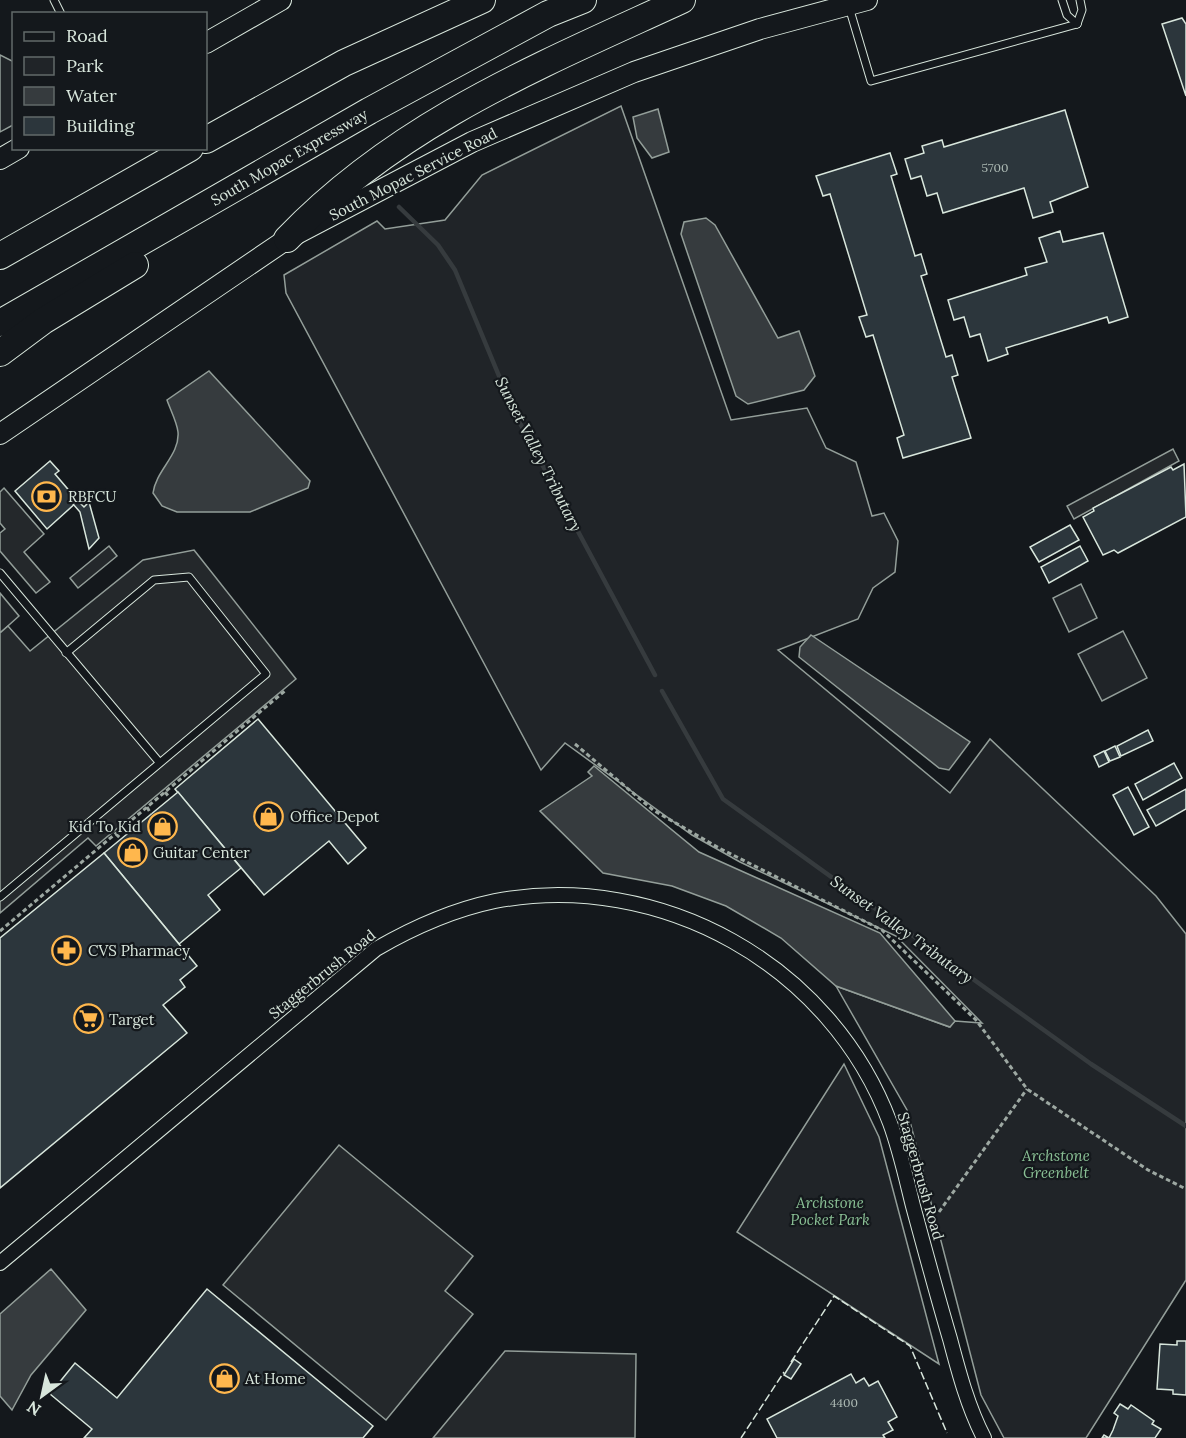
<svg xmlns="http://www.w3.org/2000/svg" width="1186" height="1438" viewBox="0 0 1186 1438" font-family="Lora,serif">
  <rect width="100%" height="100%" fill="#14181c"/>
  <!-- green -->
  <g fill="#202428" stroke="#939e99" stroke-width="1.5">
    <path d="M0,55L14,62L13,125L0,132Z"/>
    <path d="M621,106L731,420L807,408L826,448L856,462L872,516L884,513L898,541L895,572L873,588L858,619L778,650L950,793L990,739L1156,896L1186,934V1280L1086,1438H1004L981,1395L907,1110L836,986L949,1027L955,1021L982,1023L896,936L740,862L692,835L565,743L541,770L286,293L284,275L377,221L385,229L445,220L482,175Z"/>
    <path d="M1081,584L1097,618L1069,632L1053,598Z"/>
    <path d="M0,593L19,616L0,633Z"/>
    <path d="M1123,631L1147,678L1102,701L1078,654Z"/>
    <path d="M844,1064L879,1137L939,1364L737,1232Z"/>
  </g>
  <!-- parking -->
  <g fill="#24282b" stroke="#939e99" stroke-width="1.5">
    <path d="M1173,449L1179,461L1074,519L1067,506Z"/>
    <path d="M4,488L44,534L24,552L50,582L36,593L0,551V533L5,529L0,523V492Z"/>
    <path d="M109,546L117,556L78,588L70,578Z"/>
    <path d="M194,550L296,679L96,846L88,838L0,913V633L8,626L30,651L143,560Z"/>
    <path d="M339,1145L473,1256L445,1291L473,1314L386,1420L223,1285Z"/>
    <path d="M505,1351L636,1354L635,1438H433Z"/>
  </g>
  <!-- water -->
  <g fill="#363b3e" stroke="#939e99" stroke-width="1.5">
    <path d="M658,109L669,152L652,158L637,138L633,117Z"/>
    <path d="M706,218L715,225L778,338L799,331L815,376L804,390L748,404L736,396L681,234L684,222Z"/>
    <path d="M209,371L310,481L308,488L250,512H177L162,506L153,493C156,470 180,455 178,432C177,422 170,409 167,400Z"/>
    <path d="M811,635L970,742L949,770L939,768L799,657L800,647Z"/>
    <path d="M594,766L699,852L880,933L955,1021L950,1027L836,986L781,938L726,906L672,886L603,873L540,811L592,776L588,772Z"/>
    <path d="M51,1269L86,1310L31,1375L12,1410L0,1396V1314Z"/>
  </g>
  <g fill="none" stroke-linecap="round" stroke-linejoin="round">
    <!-- stream -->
    <g stroke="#363b3e" stroke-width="4.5">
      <path d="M399,207L438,245L455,270L514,412L655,675"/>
      <path d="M662,691L723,799L1091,1064L1186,1126"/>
    </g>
  </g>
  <!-- building -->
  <g fill="#2c363c" stroke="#d8e6dc" stroke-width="1.5">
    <path d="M1182,18L1186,24V96L1162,24Z"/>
    <path d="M1065,110L1088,187L1050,202L1053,212L1033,218L1024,188L943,213L937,193L927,196L921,176L911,179L905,159L924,153L922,146L942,140L944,147Z"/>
    <path d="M890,153L897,174L891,176L915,256L921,254L927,274L921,276L946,357L952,355L958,375L952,377L971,438L903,458L897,438L904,435L873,335L866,337L859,317L867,315L830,194L823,196L816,176Z"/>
    <path d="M1060,231L1063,242L1103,233L1128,317L1109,323L1107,317L1006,348L1008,354L988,361L980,334L970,337L964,317L954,320L948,300L1027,275L1025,268L1047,262L1039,238Z"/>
    <path d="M50,461L59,471L55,474L78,501L47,529L15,491Z"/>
    <path d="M1184,464L1186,517L1118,553L1114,550L1103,555L1083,517L1094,511L1093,508L1171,467L1173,470Z"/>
    <path d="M78,501L84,507L89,502L99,538L89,549L80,512L73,504Z"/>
    <path d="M1070,525L1079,540L1039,562L1030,547Z"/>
    <path d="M1080,546L1088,561L1049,583L1041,567Z"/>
    <path d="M258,719L366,848L348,864L329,841L264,895L175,789Z"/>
    <path d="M1148,730L1153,741L1121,756L1117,746Z"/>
    <path d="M1115,746L1120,757L1110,761L1105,751Z"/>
    <path d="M1104,751L1109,762L1099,767L1094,756Z"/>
    <path d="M1174,763L1182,778L1143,800L1135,784Z"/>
    <path d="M1128,787L1149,827L1134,835L1113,795Z"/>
    <path d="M1186,789V809L1156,826L1147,810Z"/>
    <path d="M178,792L241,868L208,895L220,910L179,944L104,853Z"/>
    <path d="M104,853L197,966L180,980L185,987L163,1005L187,1033L0,1188V938Z"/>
    <path d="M207,1289L373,1426L363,1438H84L92,1429L50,1394L75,1363L117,1398Z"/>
    <path d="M1177,1341H1186V1395L1173,1394V1390L1157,1389L1160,1344L1177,1345Z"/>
    <path d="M794,1359L801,1364L791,1379L784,1375Z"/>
    <path d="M851,1374L856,1383L864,1378L869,1386L878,1381L897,1417L888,1422L893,1430L883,1435L885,1438H777L767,1419Z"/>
    <path d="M1120,1404L1128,1409L1131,1405L1154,1421L1152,1424L1161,1429L1155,1438H1102L1104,1435L1109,1438L1113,1430L1118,1416L1114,1413Z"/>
  </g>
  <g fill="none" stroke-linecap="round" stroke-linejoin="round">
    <defs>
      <g id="lane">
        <path d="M54,0L61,14"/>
        <path d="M1062,0L1067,15L1077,24"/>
        <path d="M849,7L871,81L1077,24"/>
        <path d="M1077,24L1082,10L1080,0"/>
        <path d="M0,573L159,762"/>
        <path d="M0,897L266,674L189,577L154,580L66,653"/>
      </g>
      <path id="street" d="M0,1263L376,949C414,927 452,910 495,901C661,870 831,965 890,1123C900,1150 906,1178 913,1206C925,1250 937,1295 950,1339C959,1373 968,1407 984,1438"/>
      <g id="secondary">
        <path d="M206,43L281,0"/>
        <path d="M0,159L19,148"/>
        <path d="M0,434L287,239L472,142L634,72L760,29L867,0"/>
      </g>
      <g id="highway">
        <path d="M206,140L344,63L482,0"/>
        <path d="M287,239C398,123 539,66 682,0"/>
        <path d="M0,256L190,148"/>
        <path d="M0,323L369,111L548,14L583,0"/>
        <path d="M0,353L43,321L135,265"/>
      </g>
    </defs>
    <!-- lane casing -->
    <use href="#lane" stroke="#d8e6dc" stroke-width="9"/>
    <!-- street casing -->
    <use href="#street" stroke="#d8e6dc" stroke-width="16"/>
    <!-- secondary casing -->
    <use href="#secondary" stroke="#d8e6dc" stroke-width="22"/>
    <!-- highway casing -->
    <use href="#highway" stroke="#d8e6dc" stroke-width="28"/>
    <!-- path -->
    <g stroke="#9da8a2" stroke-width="3" stroke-dasharray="4.5 3" stroke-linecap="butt">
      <path d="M575,744L653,810L719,848L882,930L976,1020L1027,1089L1148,1170L1186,1189"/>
      <path d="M165,792L170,798"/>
      <path d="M147,807L151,814"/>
      <path d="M116,834L121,839"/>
      <path d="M0,931L286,690"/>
      <path d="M939,1212L1027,1089"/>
    </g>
    <!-- lane -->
    <use href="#lane" stroke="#14181c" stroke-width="7"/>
    <!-- street -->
    <use href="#street" stroke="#14181c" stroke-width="14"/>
    <!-- secondary -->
    <use href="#secondary" stroke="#14181c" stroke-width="20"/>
    <!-- highway -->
    <use href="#highway" stroke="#14181c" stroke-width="26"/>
    <!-- fence -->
    <g stroke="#d8e6dc" stroke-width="1.5" stroke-dasharray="8 3" stroke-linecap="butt">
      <path d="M791,1362L834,1296L910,1346L947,1433"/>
      <path d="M741,1438L784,1372"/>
    </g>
  </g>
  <!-- icons -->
  <defs>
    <symbol id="bank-ring" viewBox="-11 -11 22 22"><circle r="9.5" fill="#14181c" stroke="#ffb74d" stroke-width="1.5"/><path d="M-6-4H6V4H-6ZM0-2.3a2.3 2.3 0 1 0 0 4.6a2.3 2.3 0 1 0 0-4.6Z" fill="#ffb74d"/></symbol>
    <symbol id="shop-ring" viewBox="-11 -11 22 22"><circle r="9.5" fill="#14181c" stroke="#ffb74d" stroke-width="1.5"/><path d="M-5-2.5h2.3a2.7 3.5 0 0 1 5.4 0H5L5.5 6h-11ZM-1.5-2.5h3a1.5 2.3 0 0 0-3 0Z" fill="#ffb74d"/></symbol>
    <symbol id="pharmacy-ring" viewBox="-11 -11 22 22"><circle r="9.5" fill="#14181c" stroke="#ffb74d" stroke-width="1.5"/><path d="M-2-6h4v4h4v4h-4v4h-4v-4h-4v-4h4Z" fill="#ffb74d"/></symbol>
    <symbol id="supermarket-ring" viewBox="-11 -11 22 22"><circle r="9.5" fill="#14181c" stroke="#ffb74d" stroke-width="1.5"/><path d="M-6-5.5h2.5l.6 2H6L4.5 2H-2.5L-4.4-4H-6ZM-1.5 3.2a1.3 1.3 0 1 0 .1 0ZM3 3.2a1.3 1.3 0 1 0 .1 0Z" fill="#ffb74d"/></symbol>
  </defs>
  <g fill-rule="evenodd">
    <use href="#bank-ring" x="30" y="480" width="33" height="33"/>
    <use href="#shop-ring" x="252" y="800" width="33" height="33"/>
    <use href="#shop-ring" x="146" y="810" width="33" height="33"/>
    <use href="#shop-ring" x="116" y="836" width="33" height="33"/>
    <use href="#pharmacy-ring" x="50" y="934" width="33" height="33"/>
    <use href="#supermarket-ring" x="72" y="1002" width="33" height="33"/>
    <use href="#shop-ring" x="208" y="1362" width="33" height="33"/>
  </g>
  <g text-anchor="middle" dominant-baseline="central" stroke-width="4.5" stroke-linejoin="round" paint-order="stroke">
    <!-- number labels -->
    <g font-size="12" fill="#adbab4">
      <text x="995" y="167">5700</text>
      <text x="844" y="1402">4400</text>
    </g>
    <!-- street labels -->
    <g font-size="15" fill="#d8e6dc" stroke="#14181c">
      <text transform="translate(289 157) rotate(-30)">South Mopac Expressway</text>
      <text transform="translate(413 174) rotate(-27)">South Mopac Service Road</text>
      <text transform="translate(322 974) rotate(-39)">Staggerbrush Road</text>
      <text transform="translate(921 1176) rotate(74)">Staggerbrush Road</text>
    </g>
    <!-- poi labels -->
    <g font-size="15" fill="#d8e6dc" stroke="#14181c" text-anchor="start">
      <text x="68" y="496">RBFCU</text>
      <text x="290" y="816">Office Depot</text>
      <text x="141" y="826" text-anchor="end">Kid To Kid</text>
      <text x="153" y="852">Guitar Center</text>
      <text x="88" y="950">CVS Pharmacy</text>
      <text x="109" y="1019">Target</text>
      <text x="245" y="1378">At Home</text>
    </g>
    <!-- park labels -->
    <g font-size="15" font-style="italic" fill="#8ac095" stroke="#14181c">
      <text x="1056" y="1155">Archstone<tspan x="1056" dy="17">Greenbelt</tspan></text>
      <text x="830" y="1202">Archstone<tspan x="830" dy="17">Pocket Park</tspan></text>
    </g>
    <!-- water labels -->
    <g font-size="16" font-style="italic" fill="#d8e6dc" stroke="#14181c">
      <text transform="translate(539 454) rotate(63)">Sunset Valley Tributary</text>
      <text transform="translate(902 929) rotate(36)">Sunset Valley Tributary</text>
    </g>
  </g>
  <!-- legend -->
  <rect x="12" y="12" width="195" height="138" fill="#14181c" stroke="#626a69" stroke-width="1.5"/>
  <rect x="24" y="32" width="30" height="9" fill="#14181c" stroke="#626a69" stroke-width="1.5"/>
  <text x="66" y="42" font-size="18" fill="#d8e6dc">Road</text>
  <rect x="24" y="57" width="30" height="18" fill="#202428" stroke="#626a69" stroke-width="1.5"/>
  <text x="66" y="72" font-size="18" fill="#d8e6dc">Park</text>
  <rect x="24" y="87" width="30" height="18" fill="#363b3e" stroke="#626a69" stroke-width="1.5"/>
  <text x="66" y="102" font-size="18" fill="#d8e6dc">Water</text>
  <rect x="24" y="117" width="30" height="18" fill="#2c363c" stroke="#626a69" stroke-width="1.5"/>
  <text x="66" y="132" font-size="18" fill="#d8e6dc">Building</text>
  <!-- north arrow -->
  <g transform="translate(42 1396) rotate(213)" stroke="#14181c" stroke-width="4.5" paint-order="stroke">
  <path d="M0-4.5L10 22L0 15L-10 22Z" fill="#d8e6dc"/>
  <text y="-9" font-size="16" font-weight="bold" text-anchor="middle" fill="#d8e6dc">N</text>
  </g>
</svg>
